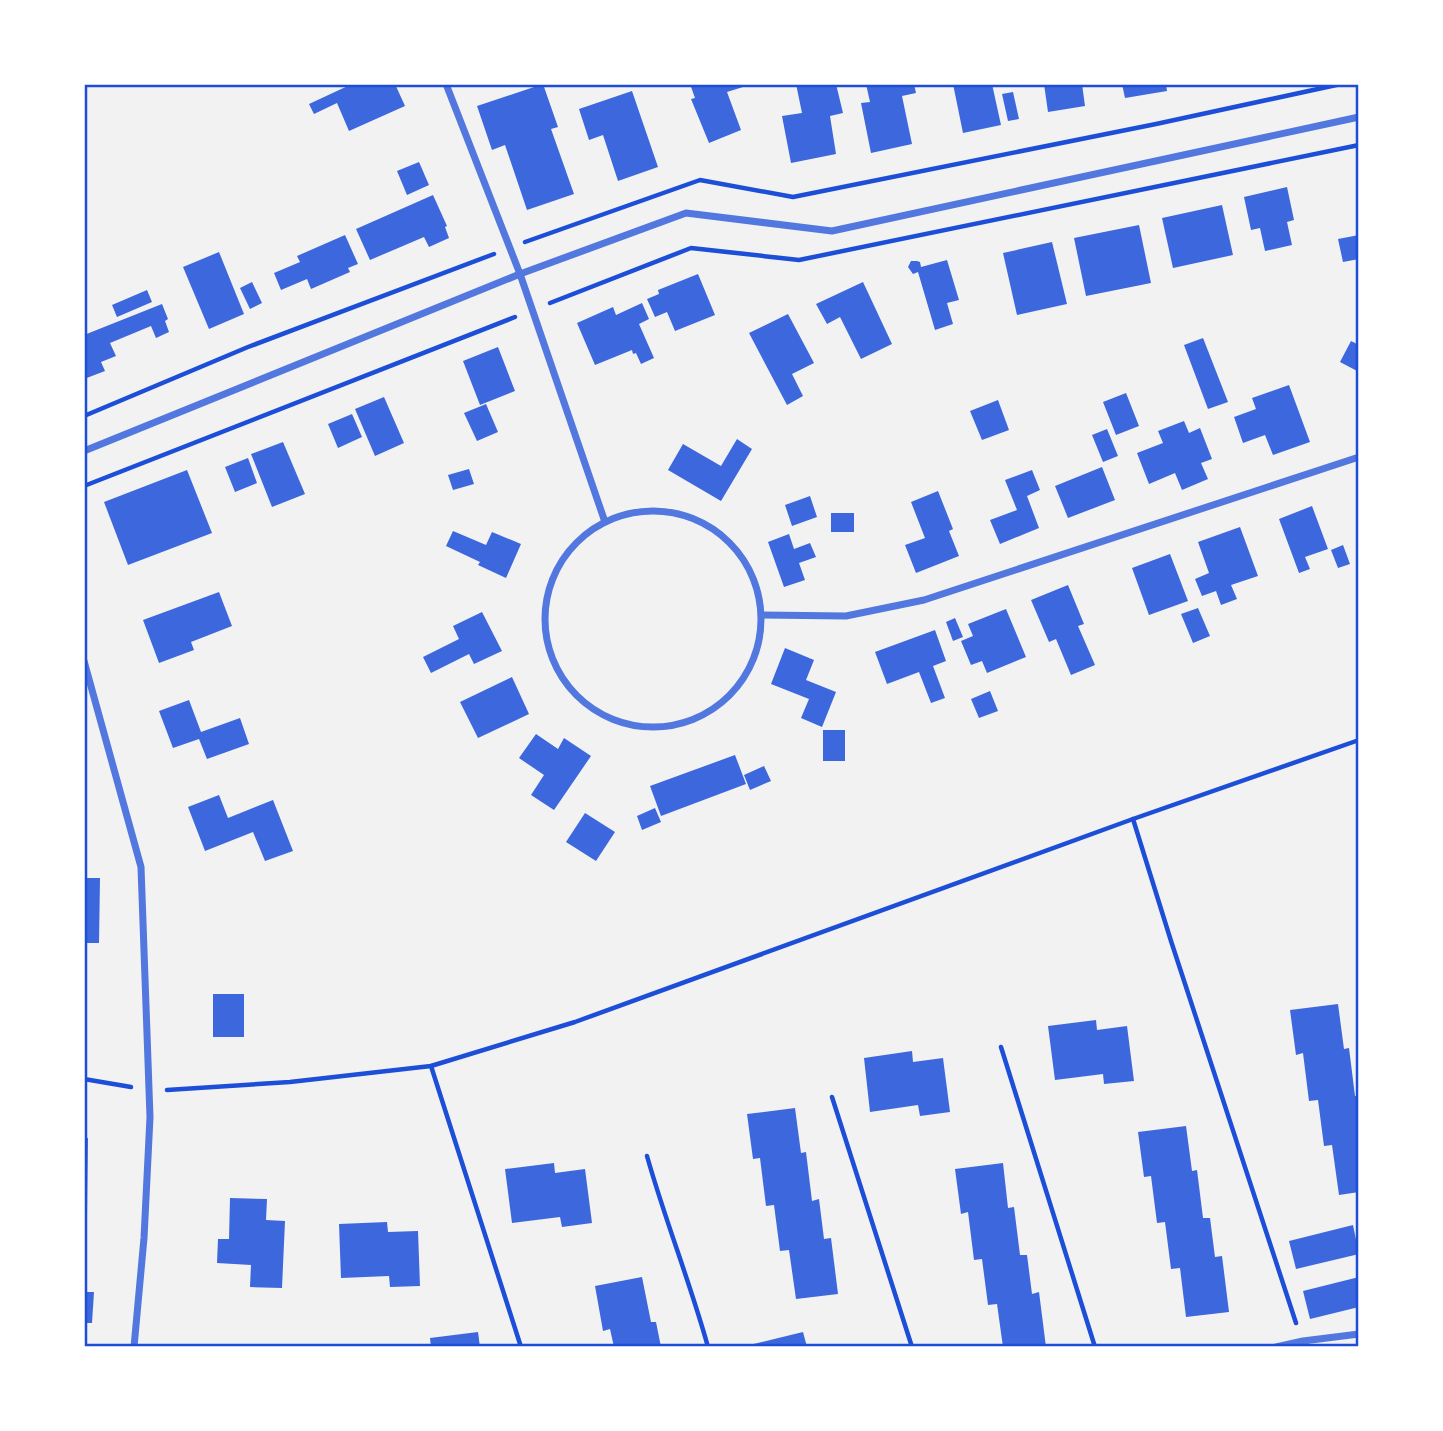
<svg xmlns="http://www.w3.org/2000/svg" width="1443" height="1431" viewBox="0 0 1443 1431" font-family="Manrope,sans-serif">
  <rect width="100%" height="100%" fill="#f2f2f2"/>
  <!-- building -->
  <g fill="#3d67dc">
    <path d="M352,84H395L405,106L349,131L337,103L314,114L309,104Z"/>
    <path d="M543,84L558,127L551,129L574,194L527,210L505,145L492,150L477,106Z"/>
    <path d="M690,84H742L743,87L727,92L741,130L709,143L691,99L695,98Z"/>
    <path d="M796,84H836L843,113L830,116L836,154L791,163L782,116L802,113Z"/>
    <path d="M866,84H914L916,93L902,96L912,144L871,153L861,103L870,102Z"/>
    <path d="M953,84H992L1001,125L963,133Z"/>
    <path d="M1044,84H1082L1085,106L1048,112Z"/>
    <path d="M1122,84H1166L1167,91L1125,98Z"/>
    <path d="M632,91L658,167L618,181L603,135L589,140L579,109Z"/>
    <path d="M1013,92L1019,119L1008,121L1002,94Z"/>
    <path d="M419,162L429,185L407,195L397,171Z"/>
    <path d="M1287,187L1294,220L1287,222L1292,245L1265,251L1260,228L1251,230L1244,197Z"/>
    <path d="M433,195L447,226L445,227L449,238L429,247L424,237L370,260L356,229Z"/>
    <path d="M1222,205L1233,255L1173,268L1162,218Z"/>
    <path d="M1139,225L1151,283L1086,296L1074,238Z"/>
    <path d="M345,235L358,264L348,268L350,272L311,289L307,279L281,290L274,273L300,262L297,256Z"/>
    <path d="M1359,235V259L1343,262L1338,239Z"/>
    <path d="M1052,242L1067,304L1017,315L1003,253Z"/>
    <path d="M219,252L244,314L209,329L183,267Z"/>
    <path d="M947,260L959,300L947,303L953,324L935,330L918,272L913,274L908,267L911,261H917L920,262L921,267Z"/>
    <path d="M698,274L715,315L675,331L667,312L655,317L647,299L659,294L658,290Z"/>
    <path d="M252,282L262,303L250,309L240,288Z"/>
    <path d="M863,282L892,344L861,359L840,317L827,324L816,304Z"/>
    <path d="M147,290L152,302L117,317L112,305Z"/>
    <path d="M642,303L649,319L639,324L654,358L641,364L636,353L633,354L632,350L595,365L577,323L613,307L616,315Z"/>
    <path d="M162,304L168,319L165,321L169,332L156,338L151,326L110,343L116,356L101,362L105,371L84,379V335Z"/>
    <path d="M788,314L814,363L792,374L803,396L787,405L749,333Z"/>
    <path d="M1203,338L1228,402L1208,409L1184,345Z"/>
    <path d="M1351,341L1359,345V372L1340,362Z"/>
    <path d="M498,347L515,391L480,405L463,361Z"/>
    <path d="M1289,385L1310,442L1273,455L1265,435L1243,443L1234,417L1256,409L1252,398Z"/>
    <path d="M1126,393L1139,426L1116,435L1103,402Z"/>
    <path d="M384,397L404,443L375,456L355,409Z"/>
    <path d="M998,400L1009,430L982,440L970,411Z"/>
    <path d="M486,404L498,432L477,441L464,413Z"/>
    <path d="M352,414L362,437L338,448L328,424Z"/>
    <path d="M1184,421L1189,433L1200,428L1212,459L1201,463L1208,479L1182,490L1175,473L1149,484L1137,453L1163,443L1158,431Z"/>
    <path d="M1107,429L1118,456L1103,462L1092,435Z"/>
    <path d="M737,439L752,449L721,501L668,470L683,444L721,466Z"/>
    <path d="M283,442L305,494L272,507L251,454Z"/>
    <path d="M248,458L257,483L235,492L225,467Z"/>
    <path d="M1102,467L1115,500L1068,518L1055,486Z"/>
    <path d="M469,469L474,484L453,490L448,475Z"/>
    <path d="M187,470L212,533L128,565L104,502Z"/>
    <path d="M1032,470L1040,490L1027,496L1039,528L1000,544L990,520L1017,510L1005,480Z"/>
    <path d="M938,491L953,529L949,531L959,556L916,573L905,545L925,538L911,502Z"/>
    <path d="M810,496L817,517L792,526L785,505Z"/>
    <path d="M1312,506L1328,549L1305,557L1310,569L1299,573L1279,519Z"/>
    <rect x="831" y="513" width="23" height="19"/>
    <path d="M1240,527L1258,576L1231,585L1237,599L1221,605L1216,591L1202,596L1195,579L1209,573L1198,542Z"/>
    <path d="M453,531L486,545L492,532L521,544L506,578L478,565L480,562L446,546Z"/>
    <path d="M789,534L794,549L810,543L816,557L799,563L805,580L784,587L768,542Z"/>
    <path d="M1343,545L1350,564L1338,568L1331,550Z"/>
    <path d="M1170,554L1188,601L1149,615L1132,568Z"/>
    <path d="M1068,585L1084,624L1078,626L1095,665L1071,675L1056,639L1049,642L1031,600Z"/>
    <path d="M219,592L232,626L191,642L194,650L159,663L143,620Z"/>
    <path d="M1198,608L1210,636L1193,643L1181,614Z"/>
    <path d="M1006,609L1026,657L987,673L982,661L971,665L961,641L973,636L968,624Z"/>
    <path d="M482,612L502,651L474,664L469,654L431,673L423,657L459,639L453,626Z"/>
    <path d="M955,618L963,637L953,641L946,622Z"/>
    <path d="M935,630L946,661L933,666L945,698L931,703L919,672L887,684L875,652Z"/>
    <path d="M785,648L814,660L806,680L836,692L822,727L801,718L809,699L771,684Z"/>
    <path d="M512,677L529,714L478,738L460,702Z"/>
    <path d="M990,691L998,711L979,718L971,699Z"/>
    <path d="M189,700L201,732L240,718L249,744L207,759L199,739L173,748L159,711Z"/>
    <rect x="823" y="730" width="22" height="31"/>
    <path d="M536,734L558,749L564,738L591,756L554,810L531,795L544,775L519,758Z"/>
    <path d="M735,755L746,784L661,816L650,786Z"/>
    <path d="M764,766L771,781L750,790L744,775Z"/>
    <path d="M219,795L228,818L273,800L293,851L265,861L253,832L205,851L188,807Z"/>
    <path d="M655,808L661,822L642,830L637,816Z"/>
    <path d="M585,813L615,832L596,861L566,842Z"/>
    <path d="M84,878H100L99,943H84Z"/>
    <rect x="213" y="994" width="31" height="43"/>
    <path d="M1338,1004L1344,1049L1349,1048L1355,1096H1359V1192L1339,1195L1332,1145L1324,1146L1318,1100L1309,1101L1303,1053L1296,1055L1290,1010Z"/>
    <path d="M1096,1020L1097,1030L1127,1026L1134,1081L1104,1084L1103,1074L1055,1080L1048,1026Z"/>
    <path d="M912,1051L913,1062L943,1058L950,1112L920,1116L918,1105L870,1112L864,1058Z"/>
    <path d="M795,1108L801,1153L806,1152L812,1201L819,1199L824,1239L831,1238L838,1294L796,1299L789,1250L780,1251L774,1205L766,1206L760,1158L753,1159L747,1114Z"/>
    <path d="M1186,1126L1192,1171L1197,1170L1203,1218H1210L1215,1257L1222,1256L1229,1312L1186,1317L1180,1268L1171,1269L1165,1222L1157,1223L1151,1176L1144,1177L1138,1132Z"/>
    <path d="M84,1138H88L87,1214L84,1213Z"/>
    <path d="M554,1163L555,1173L585,1169L592,1223L562,1227L560,1217L512,1223L505,1169Z"/>
    <path d="M1003,1163L1008,1208L1014,1207L1020,1255H1027L1032,1294L1039,1292L1046,1347H1003L997,1304L988,1305L982,1259L974,1260L968,1212L961,1214L955,1169Z"/>
    <path d="M230,1198L267,1199L266,1220L285,1221L282,1288L250,1287L251,1265L217,1263L218,1239H229Z"/>
    <path d="M387,1222L388,1232L418,1231L420,1286L390,1287L389,1276L341,1278L339,1224Z"/>
    <path d="M1353,1225L1359,1254L1296,1269L1289,1241Z"/>
    <path d="M642,1277L651,1322H656L661,1347H614L610,1329L603,1331L595,1286Z"/>
    <path d="M1359,1277V1307L1310,1319L1303,1291Z"/>
    <path d="M84,1292H94L92,1323H84Z"/>
    <path d="M478,1332L480,1347H431L430,1338Z"/>
    <path d="M803,1332L807,1347H745V1346Z"/>
  </g>
  <g fill="none" stroke-linecap="round" stroke-linejoin="round">
    <!-- path -->
    <g stroke="#1d4ed8" stroke-width="4.5">
      <path d="M525,242L700,180L793,197L1156,124L1341,84"/>
      <path d="M550,303L691,248L799,260L1359,145"/>
      <path d="M84,416L248,347L494,254"/>
      <path d="M84,486L515,317"/>
      <path d="M1133,819L1171,941L1296,1323"/>
      <path d="M1001,1047L1095,1347"/>
      <path d="M431,1066L521,1347"/>
      <path d="M84,1079L131,1087"/>
      <path d="M167,1090L290,1082L431,1066L575,1022L1133,819L1359,740"/>
      <path d="M832,1097L912,1347"/>
      <path d="M647,1156C665,1220 690,1282 708,1347"/>
    </g>
    <!-- minor -->
    <g stroke="#5277de" stroke-width="7">
      <path d="M446,84L520,274L605,522"/>
      <path d="M84,451L520,274L686,213L832,231L1359,117"/>
      <circle cx="653" cy="619" r="108"/>
      <path d="M762,615L846,616L924,600L1359,457"/>
      <path d="M84,661L141,867L150,1117L144,1238L134,1347"/>
      <path d="M1276,1347L1303,1341L1359,1334"/>
    </g>
  </g>
  <!-- border -->
  <rect width="1443" height="1431" fill="none" stroke="#ffffff" stroke-width="172"/>
  <rect x="86" y="86" width="1271" height="1259" fill="none" stroke="#1d4ed8" stroke-width="2.5"/>
</svg>
